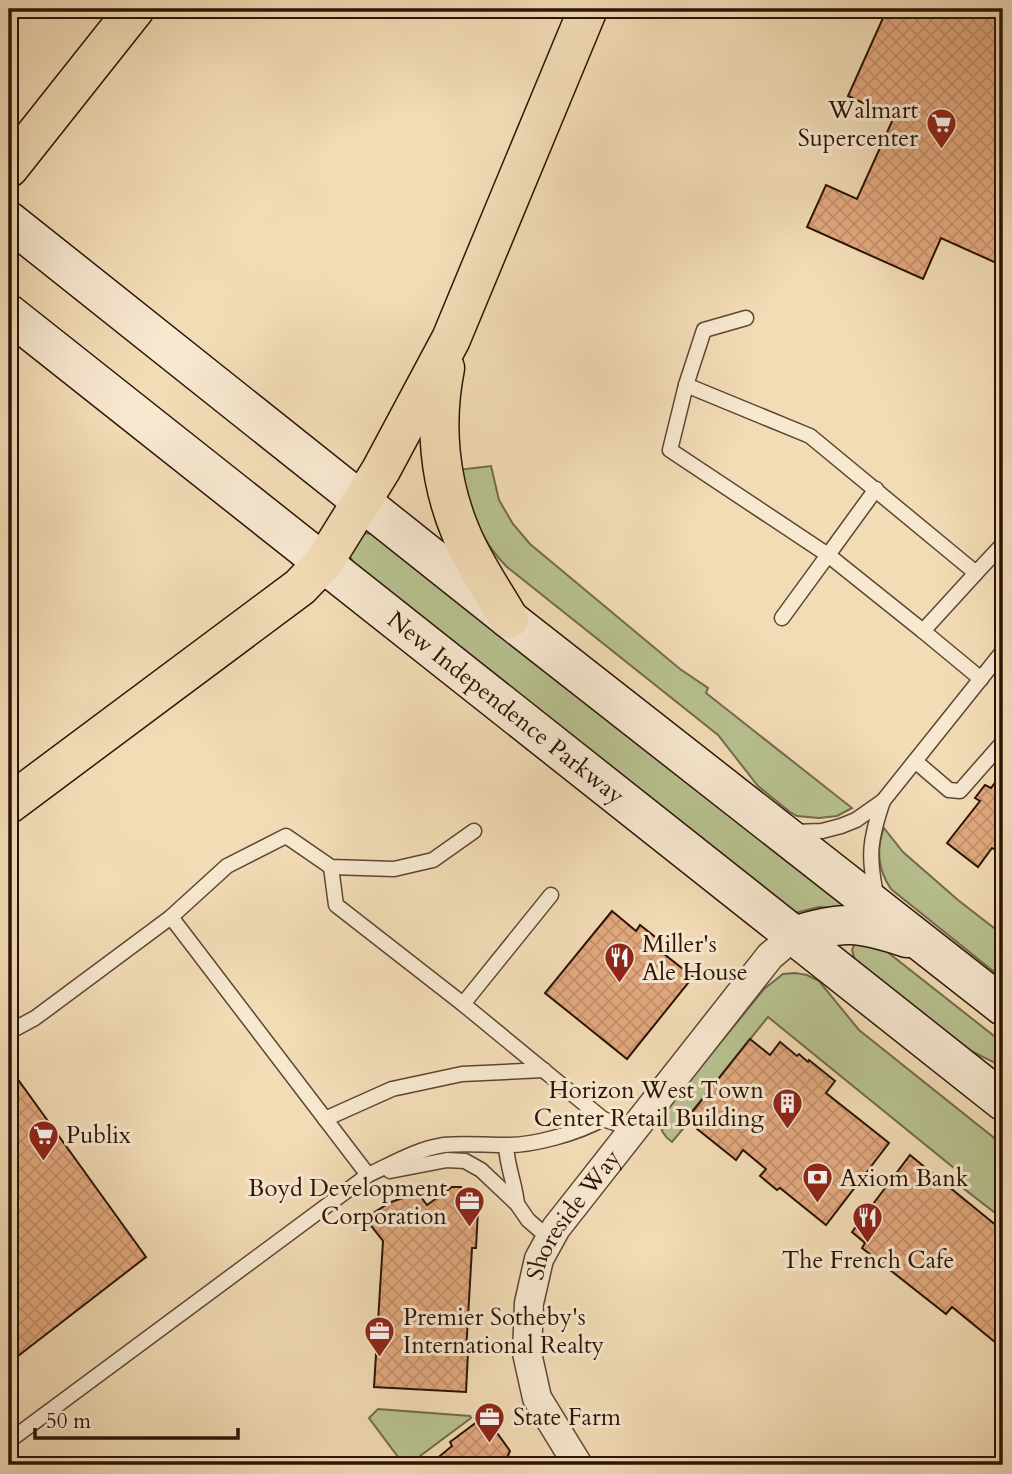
<svg xmlns="http://www.w3.org/2000/svg" width="1012" height="1474" viewBox="0 0 1012 1474" font-family="Cardo,serif">
  <defs>
    <pattern id="building-cross-hatch" width="8" height="8" patternUnits="userSpaceOnUse" patternTransform="scale(1.75)"><rect width="8" height="8" fill="#e3a97f"/><path d="M0 0l8 8M0 8l8-8" fill="none" stroke="#c3916c"/></pattern>
  </defs>
  <rect width="100%" height="100%" fill="#f2dcb6"/>
  <filter id="stains"><feTurbulence type="fractalNoise" baseFrequency=".00286" numOctaves="4"/><feColorMatrix values="0 0 0 0 .2 0 0 0 0 .09 0 0 0 0 .02 0 0 0 .5 -.17"/></filter>
  <radialGradient id="worn" r=".72"><stop offset=".6" stop-color="#630" stop-opacity="0"/><stop offset="1" stop-color="#630" stop-opacity=".3"/></radialGradient>
  <!-- green -->
  <g fill="#b8c190" stroke="#726a4c" stroke-width="2">
    <path d="M491,466L499,500L513,524L530,544L680,669L708,688L706,693L852,808L837,816L819,818L797,816L790,812L758,786L718,735L507,567C478,538 470,507 457,470Z"/>
    <path d="M361,533L375,534L854,909L819,907L795,913L354,563L350,557L349,546Z"/>
    <path d="M884,828L903,852L958,900L1003,935V979L891,889C878,870 876,849 884,828Z"/>
    <path d="M855,943L881,947L1003,1043V1067L963,1047L855,961L852,950Z"/>
    <path d="M795,973L807,975L819,981L859,1030L1003,1145V1219L959,1185L965,1177L768,1017L689,1115L684,1121L687,1124L672,1142C663,1136 659,1128 660,1117L764,989L783,974Z"/>
    <path d="M378,1409L470,1416L471,1418L408,1465H404L369,1418Z"/>
  </g>
  <!-- building -->
  <g fill="url(#building-cross-hatch)" stroke="#2c1307" stroke-width="2">
    <path d="M887,9H1003V266L941,238L923,279L807,227L826,185L857,199L894,117L848,96Z"/>
    <path d="M1003,772V843L997,851L992,848L978,867L947,843L980,801L975,798L985,785L991,788Z"/>
    <path d="M612,911L636,931L640,925L659,940L654,946L693,977L627,1059L545,993Z"/>
    <path d="M750,1039L770,1055L780,1042L797,1056L799,1054L808,1062L809,1060L835,1081L826,1093L889,1143L826,1225L780,1188L777,1190L760,1176L766,1169L743,1150L736,1160L686,1120Z"/>
    <path d="M9,1067L146,1257L9,1363Z"/>
    <path d="M910,1155L1003,1231V1344L1001,1347L952,1307L946,1314L862,1248L865,1243L852,1232Z"/>
    <path d="M452,1187H461L478,1210L476,1248H472L466,1352H468L466,1392L374,1387L383,1241L365,1218L391,1202L418,1193L427,1205Z"/>
    <path d="M485,1416L510,1451L507,1458L512,1465H429L452,1446L450,1442Z"/>
  </g>
  <g fill="none" stroke-linecap="round" stroke-linejoin="round">
    <defs>
      <g id="lane">
        <path d="M746,318L704,330L686,385L670,450L828,555L782,618"/>
        <path d="M686,385L810,436L976,573L1003,544"/>
        <path d="M876,489L828,555L923,631"/>
        <path d="M976,573L923,631L981,679"/>
        <path d="M915,761L949,790L960,791L1003,742"/>
        <path d="M794,832L822,831L841,826L856,820L883,801L1003,651"/>
        <path d="M331,867L336,905L463,1004"/>
        <path d="M551,895L463,1004L603,1119"/>
        <path d="M877,899C868,857 869,842 883,801"/>
        <path d="M171,917L227,866L286,836L331,867L394,869L433,860L474,831"/>
        <path d="M9,1032L35,1018L171,917L368,1175L9,1441"/>
        <path d="M325,1119L392,1089L462,1074L544,1070"/>
        <path d="M506,1146C507,1166 515,1184 517,1204"/>
        <path d="M390,1171L447,1160L465,1161L481,1170L517,1204L528,1220L550,1239"/>
        <path d="M368,1175C392,1164 417,1149 444,1145C464,1143 484,1145 504,1145C533,1146 578,1133 603,1119L633,1129"/>
      </g>
      <g id="street">
        <path id="s1" d="M578,1465L537,1398L527,1353L529,1303L539,1259L556,1228L770,956L794,936"/>
      </g>
      <g id="secondary">
        <path d="M9,221L509,619L1003,1006"/>
        <path id="s2" d="M9,314L1003,1101"/>
        <path d="M794,936C842,920 860,922 907,938"/>
      </g>
      <g id="highway">
        <path d="M9,168L135,9"/>
        <path d="M445,368C434,423 439,481 461,533C473,563 493,591 509,619"/>
        <path d="M9,804L300,587L324,562L381,470L451,339L588,9"/>
      </g>
    </defs>
    <!-- lane casing -->
    <use href="#lane" stroke="#5e4533" stroke-width="17"/>
    <!-- street casing -->
    <use href="#street" stroke="#5e4533" stroke-width="31"/>
    <!-- secondary casing -->
    <use href="#secondary" stroke="#2c1307" stroke-width="41"/>
    <!-- highway casing -->
    <use href="#highway" stroke="#2c1307" stroke-width="41"/>
    <!-- lane -->
    <use href="#lane" stroke="#f7e8d0" stroke-width="14"/>
    <!-- street -->
    <use href="#street" stroke="#f7e8d0" stroke-width="28"/>
    <!-- secondary -->
    <use href="#secondary" stroke="#f7e8d0" stroke-width="38"/>
    <!-- highway -->
    <use href="#highway" stroke="#f2dcb6" stroke-width="38"/>
  </g>
  <!-- icons -->
  <defs>
    <symbol id="supermarket-pin" viewBox="-11 -11 22 30"><path d="M0 17L-7.5 6A9.5 9.5 0 1 1 7.5 6Z" fill="#8f2418" stroke="#f7e8d0"/><path d="M-6-5.5h2.5l.6 2H6L4.5 2H-2.5L-4.4-4H-6ZM-1.5 3.2a1.3 1.3 0 1 0 .1 0ZM3 3.2a1.3 1.3 0 1 0 .1 0Z" fill="#fff"/></symbol>
    <symbol id="restaurant-pin" viewBox="-11 -11 22 30"><path d="M0 17L-7.5 6A9.5 9.5 0 1 1 7.5 6Z" fill="#8f2418" stroke="#f7e8d0"/><path d="M-5-6h1v4h1v-4h1v4h1v-4h1v5L-1.5 .5V6h-2V.5L-5-1ZM5-6V6H3V1.5H1.5Q1.5-4 5-6Z" fill="#fff"/></symbol>
    <symbol id="building-pin" viewBox="-11 -11 22 30"><path d="M0 17L-7.5 6A9.5 9.5 0 1 1 7.5 6Z" fill="#8f2418" stroke="#f7e8d0"/><path d="M-4-6H4V6H1V3H-1V6H-4ZM-2.5-4.3h1.7v1.8h-1.7ZM.8-4.3h1.7v1.8H.8ZM-2.5-1h1.7V.8h-1.7ZM.8-1h1.7V.8H.8Z" fill="#fff"/></symbol>
    <symbol id="bank-pin" viewBox="-11 -11 22 30"><path d="M0 17L-7.5 6A9.5 9.5 0 1 1 7.5 6Z" fill="#8f2418" stroke="#f7e8d0"/><path d="M-6-4H6V4H-6ZM0-2.3a2.3 2.3 0 1 0 0 4.6a2.3 2.3 0 1 0 0-4.6Z" fill="#fff"/></symbol>
    <symbol id="office-pin" viewBox="-11 -11 22 30"><path d="M0 17L-7.5 6A9.5 9.5 0 1 1 7.5 6Z" fill="#8f2418" stroke="#f7e8d0"/><path d="M-6-3h4V-5.5h4V-3h4V5H-6ZM-1-4.5V-3h2v-1.5ZM-6 0V1H6V0Z" fill="#fff"/></symbol>
  </defs>
  <g fill-rule="evenodd">
    <use href="#supermarket-pin" x="924" y="106" width="35" height="47"/>
    <use href="#restaurant-pin" x="602" y="940" width="35" height="47"/>
    <use href="#building-pin" x="770" y="1086" width="35" height="47"/>
    <use href="#supermarket-pin" x="26" y="1118" width="35" height="47"/>
    <use href="#bank-pin" x="800" y="1160" width="35" height="47"/>
    <use href="#office-pin" x="452" y="1184" width="35" height="47"/>
    <use href="#restaurant-pin" x="850" y="1200" width="35" height="47"/>
    <use href="#office-pin" x="362" y="1314" width="35" height="47"/>
    <use href="#office-pin" x="472" y="1400" width="35" height="47"/>
  </g>
  <g text-anchor="middle" dominant-baseline="central" stroke-width="6" stroke-linejoin="round" paint-order="stroke">
    <!-- poi labels -->
    <g font-size="24" fill="#2c1307" stroke="#f7e8d0" text-anchor="start">
      <text x="918" y="110" text-anchor="end">Walmart<tspan x="918" dy="28">Supercenter</tspan></text>
      <text x="642" y="944">Miller's<tspan x="642" dy="28">Ale House</tspan></text>
      <text x="764" y="1090" text-anchor="end">Horizon West Town<tspan x="764" dy="28">Center Retail Building</tspan></text>
      <text x="66" y="1135">Publix</text>
      <text x="840" y="1178">Axiom Bank</text>
      <text x="447" y="1188" text-anchor="end">Boyd Development<tspan x="447" dy="28">Corporation</tspan></text>
      <text x="868" y="1260" text-anchor="middle">The French Cafe</text>
      <text x="403" y="1317">Premier Sotheby's<tspan x="403" dy="28">International Realty</tspan></text>
      <text x="513" y="1417">State Farm</text>
    </g>
    <!-- street labels -->
    <g font-size="24" fill="#2c1307" stroke="#f7e8d0">
      <text stroke="none"><textPath href="#s2" startOffset="634">New Independence Parkway</textPath></text>
      <text stroke="none"><textPath href="#s1" startOffset="275">Shoreside Way</textPath></text>
    </g>
  </g>
  <!-- margin -->
  <rect width="1012" height="1474" fill="none" stroke="#f2dcb6" stroke-width="35"/>
  <rect x="10" y="10" width="991" height="1453" fill="none" stroke="#2c1307" stroke-width="3.5"/>
  <rect x="18" y="18" width="977" height="1439" fill="none" stroke="#2c1307" stroke-width="2"/>
  <!-- scale -->
  <path d="M35 1428v10h203v-10" fill="none" stroke="#2c1307" stroke-width="3.5"/>
  <text x="46" y="1428" font-size="21" fill="#2c1307" stroke="#f7e8d0" stroke-width="5" paint-order="stroke">50 m</text>
  <rect width="100%" height="100%" filter="url(#stains)"/>
  <rect width="100%" height="100%" fill="url(#worn)"/>
</svg>
